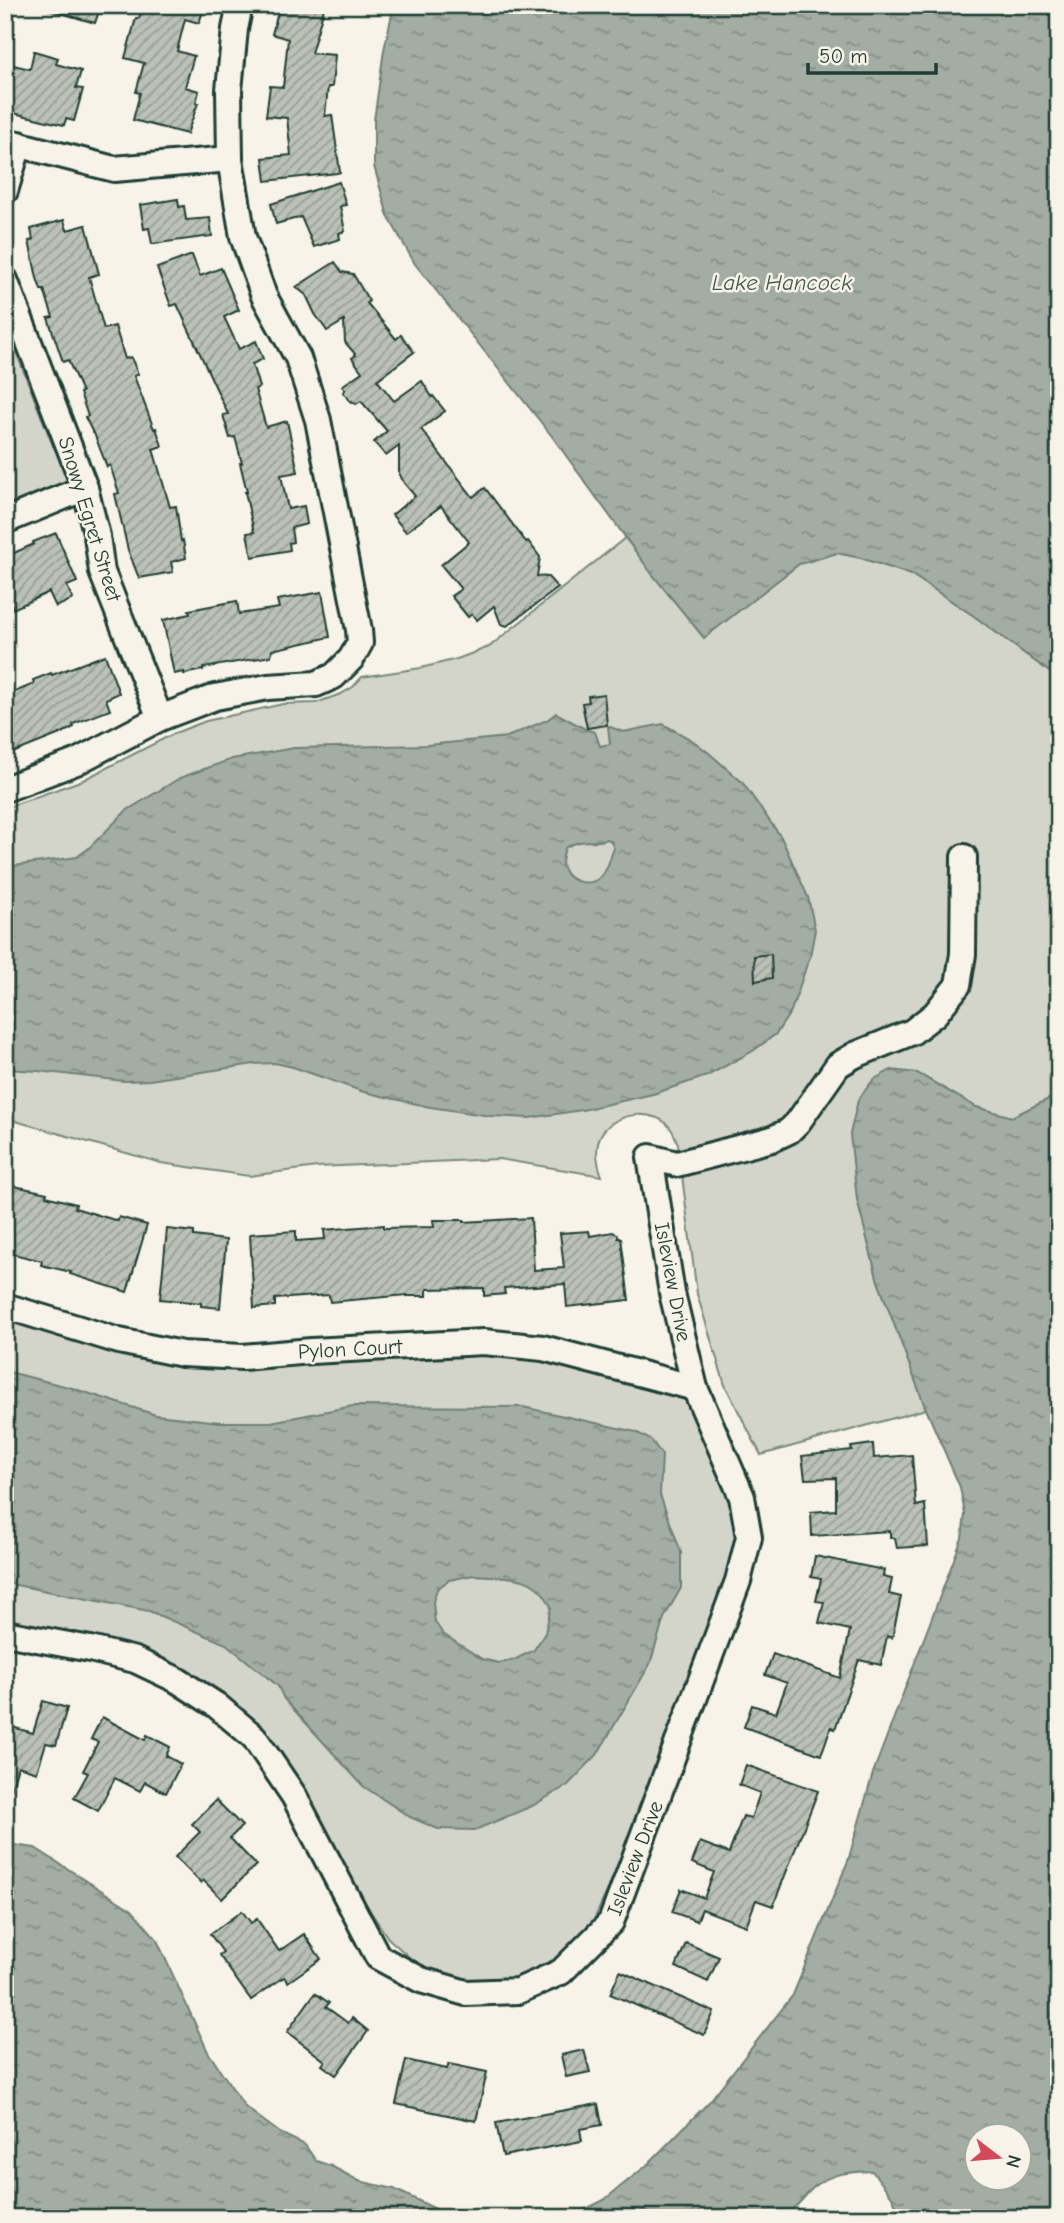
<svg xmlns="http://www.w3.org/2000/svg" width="1064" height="2223" viewBox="0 0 1064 2223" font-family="'Comic Neue',sans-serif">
  <defs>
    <pattern id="water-ripples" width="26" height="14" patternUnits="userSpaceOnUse" patternTransform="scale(1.75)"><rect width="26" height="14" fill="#a4ada3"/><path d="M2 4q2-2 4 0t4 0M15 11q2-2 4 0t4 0" fill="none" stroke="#858e86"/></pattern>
    <pattern id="building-hatch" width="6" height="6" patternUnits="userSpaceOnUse" patternTransform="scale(1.75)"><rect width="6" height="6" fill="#bbc1b6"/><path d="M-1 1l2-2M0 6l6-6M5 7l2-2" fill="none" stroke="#979e95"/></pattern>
  </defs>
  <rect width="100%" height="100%" fill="#f7f3e8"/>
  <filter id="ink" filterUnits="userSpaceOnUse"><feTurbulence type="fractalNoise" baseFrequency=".0143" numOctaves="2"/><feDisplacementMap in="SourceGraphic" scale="14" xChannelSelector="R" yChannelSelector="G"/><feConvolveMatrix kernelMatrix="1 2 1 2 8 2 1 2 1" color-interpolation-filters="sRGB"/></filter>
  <g filter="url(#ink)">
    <!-- green -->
    <g fill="#d3d5ca" stroke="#79897f" stroke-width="2">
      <path d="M5,311L18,357L53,446L63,461L69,479L60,489H46L5,506Z"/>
      <path d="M625,538L673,600L759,594L799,564L837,553L861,558L912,575L974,616L1051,673L1059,684V1094L1012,1117L976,1107L917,1073L857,1199L878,1281L926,1409L761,1455L725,1385L697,1294L678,1144C676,1139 674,1133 671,1129C656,1107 616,1112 602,1133C594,1147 597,1163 602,1176L499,1159L317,1167L249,1176L161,1163L5,1118V808L83,780L175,733L206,721L283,704L316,703L341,694L353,687L362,677L421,668L457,659L489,647Z"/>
      <path d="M5,1318L95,1344L494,1353L541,1359L690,1396L743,1527L726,1590L609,1887L592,1924L549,1965L504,1981L480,1984L451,1979L418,1965L388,1938L363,1900L325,1829L228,1703L5,1628Z"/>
    </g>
    <!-- water -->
    <g fill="url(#water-ripples)" stroke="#6f8077" stroke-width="2" fill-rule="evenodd">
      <path d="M394,5H1059V684L1051,673L974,616L912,575L861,558L837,553L799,564L704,638L652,574L551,435L415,264L388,216L374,166V120L384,50Z"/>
      <path d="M556,713L587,730L595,732L600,746L610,744L608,726L623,732L663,724L692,740L709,753L742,782L781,837L808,897L815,930L810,956L791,1011L776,1034L753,1051L707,1076L653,1094L582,1110L529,1118L491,1116L430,1107L364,1092L293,1067L275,1063L254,1064L150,1080L124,1081L38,1071L5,1069V867L77,857L89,848L126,811L180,778L232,759L294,748L427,745L507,737L547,720ZM607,839L611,841L614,849C609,859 608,872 598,879C588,886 569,882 564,870C560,863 563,856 565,848C584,836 593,845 607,839Z"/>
      <path d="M891,1070L917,1073L976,1107L1012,1117L1059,1094V2218H901L893,2198L872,2171C851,2172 832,2172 814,2187C806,2194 800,2204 790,2211C777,2218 760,2217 746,2218H5V1844L35,1848L132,1910L156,1938L208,2052L245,2107L280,2133L305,2145L316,2161L331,2166L359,2181L394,2189L448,2215H533L584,2210L604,2200L646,2166L709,2102L793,1995L848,1861L873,1773L962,1538L965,1514L960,1487L926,1409L878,1281L857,1199L850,1134L858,1100L873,1080ZM976,2136H1018V2178H976Z"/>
      <path d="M5,1371L72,1388L156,1415L220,1422H271L353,1406L523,1407L636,1432L652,1441L662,1455L660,1495L681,1552V1588L664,1618L650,1664L597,1755L568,1785L532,1806L475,1830L438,1829L410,1817L363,1786L284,1699L278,1686L226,1644L149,1611L5,1583ZM474,1575C507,1578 536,1572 551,1607L545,1633L534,1650L514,1660L499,1663L482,1659L443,1634L435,1622L433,1602L437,1589L449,1580Z"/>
    </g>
    <!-- building -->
    <g fill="url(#building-hatch)" stroke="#1f3d34" stroke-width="2">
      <path d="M48,5H101L95,23L47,9Z"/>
      <path d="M143,5H205L199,23L185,19L177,51L194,56L185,87L199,91L196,103H198L187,134L133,120L140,93L136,92L144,63L125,58L136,18H139Z"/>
      <path d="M280,5H325L311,53L335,55L332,87H328L325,116L332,115L340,172L337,173L266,181L263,158L291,155L287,118L266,116L270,86L283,87L288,39L272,34Z"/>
      <path d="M34,51L58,58L56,64L81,71L76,88L83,89L74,121L66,119L64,125L5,111V63L30,69Z"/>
      <path d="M339,182L346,205L340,206L345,231L339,233L340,239L314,247L301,217L276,224L271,204Z"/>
      <path d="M178,199L179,207L184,206L186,220L210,218L212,236L152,244L149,228L144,229L140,205Z"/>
      <path d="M64,220L67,230L86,225L99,274L89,277L104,329L115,326L125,359L131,357L138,374L134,376L154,429L156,428L162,446L153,449L170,507L176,506L181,541L183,540L186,558L171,562L173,572L139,578L128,550L115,494L119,493L110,465L107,467L94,433H93L85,417L88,416L80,393L82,392L68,360L63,362L48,318L53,317L44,290H41L37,278L29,241L33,240L31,229Z"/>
      <path d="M192,255L200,276L221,268L239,310L224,317L239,349L256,341L263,359L252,364L259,387L255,389L266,427L287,421L298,472L281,475L288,509L304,506L307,524L291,528L293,542L289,543L290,550L252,557L247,533L254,532L245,492H247L240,463H242L235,437L230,438L223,415L228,414L177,304L171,306L157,268Z"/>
      <path d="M335,262L342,272L353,274L369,301L367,303L396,339L401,335L414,352L377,380L394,401L422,381L432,397L433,396L445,411L421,429L473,497L485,488L526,542L528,541L540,557L537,576L548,577L558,588L507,626L501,624L494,606L477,620L472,614L468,617L451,596L461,589L441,565L469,542L441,506L406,532L392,515L415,496L404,483L399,473V446L386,456L374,442L387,431L361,401L356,404L352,401L351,402L343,392L345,390L342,386L362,372L352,358L356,355L345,342L344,321L327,331L315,314L306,295L296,287Z"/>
      <path d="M56,533L77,582L67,586L73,599L56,607L49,592L13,609L5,591V557L34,544L33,542Z"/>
      <path d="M322,592L330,637L272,650L271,656L203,668V670L184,674V672L174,674L163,620L190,614L189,610L237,601L239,614L279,608L277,600Z"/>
      <path d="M105,655L119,693L106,699L110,710L73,724L74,727L60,734L5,756V696L34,684L33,680L51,673L52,675Z"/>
      <path d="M604,694L607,725L587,728L582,703L589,702L588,696Z"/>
      <path d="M771,954L772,978L755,981L754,956Z"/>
      <path d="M5,1184L47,1193L46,1196L76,1204L75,1208L118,1221L119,1217L147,1225L127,1292L70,1274L71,1272L41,1265L42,1261L5,1252Z"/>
      <path d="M531,1218L534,1270L564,1268L560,1233L589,1231L590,1236L613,1232L618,1235V1238H621L629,1300L567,1307L565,1284L504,1288L505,1294L484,1296V1288L427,1289V1296H407V1295L330,1302L329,1295L275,1299V1306L254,1308L250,1234L296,1231V1241L325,1239L324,1230L384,1225V1228L434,1227L433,1220H464V1222Z"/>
      <path d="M167,1229L194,1232V1236L226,1240L220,1308L201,1306V1303L160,1299Z"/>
      <path d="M873,1444L874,1458L912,1455L916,1506L925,1504L928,1546L897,1548L895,1538L890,1537V1531L812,1536L811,1512L836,1510V1478L805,1479L802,1456L852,1450L851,1447Z"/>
      <path d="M815,1556L884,1570L883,1577L892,1579L889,1594L901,1597L892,1638L887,1636L881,1665L859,1660L835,1729L831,1727L821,1755L744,1727L752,1705L776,1713L787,1683L765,1675L773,1654L840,1678L850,1630L819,1623L824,1602L816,1601L821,1579L811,1577Z"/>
      <path d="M43,1701L67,1708L56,1745L46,1743L37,1772L18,1766L9,1797H5V1725L33,1733Z"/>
      <path d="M102,1717L145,1740L147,1735L170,1747L166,1756L181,1764L166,1793L145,1782L140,1791L115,1778L98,1811L74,1798L88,1773L83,1771L98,1742L91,1739Z"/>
      <path d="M746,1765L818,1791L773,1906L756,1900L746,1926L702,1909L697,1921L672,1912L681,1889L704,1898L714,1872L692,1863L700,1842L729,1853L743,1816L751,1818L760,1793L739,1785Z"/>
      <path d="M216,1800L242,1826L230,1838L256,1865L222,1899L203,1880L201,1883L175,1857L200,1832L192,1824Z"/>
      <path d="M242,1911L251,1923L257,1919L279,1951L304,1934L321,1959L288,1982L284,1977L251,2000L219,1955L223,1952L210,1934Z"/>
      <path d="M686,1943L719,1957L708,1982L676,1967Z"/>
      <path d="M620,1971L714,2012L704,2035L610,1994Z"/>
      <path d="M315,1993L329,2003L326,2007L348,2023L352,2018L368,2031L336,2075L322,2065L325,2061L287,2032Z"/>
      <path d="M584,2050L590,2072L566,2077L561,2055Z"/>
      <path d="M406,2060L447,2069L449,2064L487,2072L476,2121L396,2104Z"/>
      <path d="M598,2104L602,2125L580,2129L582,2141L503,2156L496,2123Z"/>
    </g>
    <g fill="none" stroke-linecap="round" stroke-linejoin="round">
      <defs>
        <g id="minor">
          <path d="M5,141L114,169L230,159"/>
          <path d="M5,191L19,144"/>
          <path d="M5,280L85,488L97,536L102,572L160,718"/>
          <path d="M5,521L85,488"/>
          <path d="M5,789L76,762L160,718L215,697L268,687L316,684L334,676L351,659L360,643L359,630L318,420L298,358L264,296L243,237L230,159L229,90L235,29L240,5"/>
          <path d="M5,1306L119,1341L182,1354L243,1357L311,1351L484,1342L543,1348L695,1388"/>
          <path d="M5,1633L90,1649L135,1660L177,1680L216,1705L254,1737L294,1796L378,1957L421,1980L466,1993L518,1991L561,1972L611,1922L738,1581L749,1537L742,1497L695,1388L672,1293L650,1157L677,1164L772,1139L789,1131L798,1122L838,1065L855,1055L912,1032L935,1014L958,985L963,954L964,857"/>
        </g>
      </defs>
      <!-- minor casing -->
      <use href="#minor" stroke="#1f3d34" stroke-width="30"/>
      <!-- minor -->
      <use href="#minor" stroke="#f7f3e8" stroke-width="24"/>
    </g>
  </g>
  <g text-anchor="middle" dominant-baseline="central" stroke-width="5" stroke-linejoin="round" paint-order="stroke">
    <!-- street labels -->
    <g font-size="21" fill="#1f3d34" stroke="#f7f3e8">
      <text transform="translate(90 519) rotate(73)">Snowy Egret Street</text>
      <text transform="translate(673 1282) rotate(79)">Isleview Drive</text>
      <text transform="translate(350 1349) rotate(-3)">Pylon Court</text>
      <text transform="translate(635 1858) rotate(-69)">Isleview Drive</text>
    </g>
    <!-- water labels -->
    <g font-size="23" font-style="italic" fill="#405950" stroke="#f7f3e8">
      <text x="782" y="282">Lake Hancock</text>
    </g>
  </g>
  <!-- margin -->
  <rect width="1064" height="2223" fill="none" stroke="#f7f3e8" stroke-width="28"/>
  <rect x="14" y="14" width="1036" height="2195" fill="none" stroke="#1f3d34" stroke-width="2.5" filter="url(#ink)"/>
  <!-- north arrow -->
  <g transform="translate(998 2157) rotate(106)"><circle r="33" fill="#f7f3e8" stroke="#a1aaa0" stroke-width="2"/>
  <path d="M0-5L12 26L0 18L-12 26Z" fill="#d1495b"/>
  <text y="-10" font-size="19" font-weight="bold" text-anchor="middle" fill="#1f3d34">N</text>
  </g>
  <!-- scale -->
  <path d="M808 63v10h128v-10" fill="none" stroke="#1f3d34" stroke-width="3.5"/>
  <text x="819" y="63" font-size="21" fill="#1f3d34" stroke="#f7f3e8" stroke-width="5" paint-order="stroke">50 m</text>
</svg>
